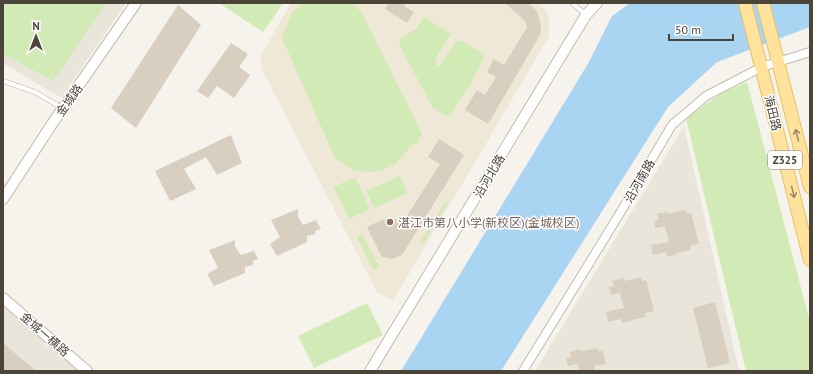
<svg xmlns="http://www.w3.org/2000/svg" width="813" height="374" viewBox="0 0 813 374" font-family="'PT Sans','Noto Sans SC',sans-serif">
  <rect width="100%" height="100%" fill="#f6f3ec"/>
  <!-- residential -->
  <g fill="#eae5da">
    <path d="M3,3H126L61,98L3,63Z"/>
    <path d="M684,126L739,371H535Z"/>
    <path d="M3,300L78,371H3Z"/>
  </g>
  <!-- education -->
  <path fill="#efe8d6" d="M291,3H374L378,6L380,3H539L547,11L549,19V37L393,301L377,292L262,70L260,57Z"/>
  <!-- green -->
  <g fill="#d2eab5">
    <path d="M3,3H107L53,81L3,54Z"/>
    <path d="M219,3H283L263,32Z"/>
    <path d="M303,3H350L361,11L422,134L418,143L411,146L394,165L382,170L368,172L353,170L335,158L282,38L291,14Z"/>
    <path d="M424,17L451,34L435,60L437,65L440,66L456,41H462L485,55L468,89L459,100L451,115L448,117L433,108L400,46L399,39L416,29Z"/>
    <path d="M747,82L810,322V371H746L686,118L720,94Z"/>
    <path d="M400,176L407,193L374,208L366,191Z"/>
    <path d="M355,177L370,209L349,219L334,187Z"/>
    <path d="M445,202L448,203L424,243L421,241Z"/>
    <path d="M362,234L379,267L373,270L357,237Z"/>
    <path d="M367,303L383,335L314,368L298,336Z"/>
  </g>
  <!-- water -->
  <path fill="#a9d4f2" d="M630,3H810V27L717,62L668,107L501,371H401L589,62L612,16Z"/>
  <!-- building -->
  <g fill="#d8cfc1">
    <path d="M389,3H405L404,6L414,12L407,23L385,9Z"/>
    <path d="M505,3H528L537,11L541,26L540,35L488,124L465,110L477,90L485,95L496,77L487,72L494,59L504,65L527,27L525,21Z"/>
    <path d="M178,5L201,25L136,128L111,108Z"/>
    <path d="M231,43L248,54L239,67L250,75L234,98L217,86L208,98L197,91Z"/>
    <path d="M231,135L242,163L217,175L206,157L184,169L196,189L170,201L155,171Z"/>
    <path d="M439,139L464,155L402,255L392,259L382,257L367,227L382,220L405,219L440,164L428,157Z"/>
    <path d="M298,209V217L303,225L316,220L321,229L315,231V234L307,236V242L277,256L270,244L280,237L271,220Z"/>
    <path d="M686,210L687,214L691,213L699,244L690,246L691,250L677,253V254L667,257L666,252L653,255L651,245L669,242L665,226L655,228L654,221L659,220L657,214L668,212V214Z"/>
    <path d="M235,240V247L241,255L254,251L258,259L253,261V265L245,267V273L214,286L207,274L218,268L209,250Z"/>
    <path d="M641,277L642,281L646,280L654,311L645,313L646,317L632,320V321L622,323L621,319L608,322L606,312L624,308L620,293L611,295L609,287L614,286L612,281L623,278L624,281Z"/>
    <path d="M715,302L730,363L708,368L693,308Z"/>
    <path d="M3,343L36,371H3Z"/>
    <path d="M598,348L599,351H603L606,364L594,366L595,371H579L578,364L568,366L566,358L571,357L570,352L580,349L581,351Z"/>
  </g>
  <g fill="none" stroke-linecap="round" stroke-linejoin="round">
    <defs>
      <g id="service">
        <path d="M572,3L586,15"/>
        <path d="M3,81L35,92L62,108"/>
      </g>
      <path id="minor" d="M523,371L617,218L672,125L706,96L762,67L810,52"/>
      <g id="tertiary">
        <path d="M3,199L52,124L136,3"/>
        <path d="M3,298L87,371"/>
        <path d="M370,371L586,15L597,3"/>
      </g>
      <g id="primary">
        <path d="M745,3L810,260"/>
        <path d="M763,3L810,187"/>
      </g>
    </defs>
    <!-- service casing -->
    <use href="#service" stroke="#c2bbae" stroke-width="5.5"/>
    <!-- minor casing -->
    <use href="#minor" stroke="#c2bbae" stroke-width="10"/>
    <!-- tertiary casing -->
    <use href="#tertiary" stroke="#c2bbae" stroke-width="12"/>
    <!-- primary casing -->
    <use href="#primary" stroke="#e6c16a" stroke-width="14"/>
    <!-- service -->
    <use href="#service" stroke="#fff" stroke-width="4"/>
    <!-- minor -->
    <use href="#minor" stroke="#fff" stroke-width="8"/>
    <!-- tertiary -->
    <use href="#tertiary" stroke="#fff" stroke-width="10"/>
    <!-- primary -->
    <use href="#primary" stroke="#ffe39c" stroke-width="12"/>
  </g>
  <!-- one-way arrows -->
  <defs><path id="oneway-shaft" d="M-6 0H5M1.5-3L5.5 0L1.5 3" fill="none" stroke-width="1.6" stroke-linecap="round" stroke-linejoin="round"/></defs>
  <g stroke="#9c8c66">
    <use href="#oneway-shaft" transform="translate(797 135) rotate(-104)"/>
    <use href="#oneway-shaft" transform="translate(793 192) rotate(76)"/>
  </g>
  <!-- markers -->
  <circle fill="#8d6e63" stroke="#fff" stroke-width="1.5" cx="390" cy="222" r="4"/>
  <g text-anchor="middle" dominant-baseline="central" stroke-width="3" stroke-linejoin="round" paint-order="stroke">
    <!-- shield labels -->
    <rect fill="#fff" stroke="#817c74" stroke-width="1" x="768" y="151" width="34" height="18" rx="3"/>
    <g font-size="11" font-weight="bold" fill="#4b4439">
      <text x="785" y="160">Z325</text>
    </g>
    <!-- street labels -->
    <g font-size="12" fill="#4b4439" stroke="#fff">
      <text transform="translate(69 100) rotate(-55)">金城路</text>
      <text transform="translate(773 113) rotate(76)">海田路</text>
      <text transform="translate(489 176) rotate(-59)">沿河北路</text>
      <text transform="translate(639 181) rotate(-60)">沿河南路</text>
      <text transform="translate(45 334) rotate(41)">金城一横路</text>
    </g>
    <!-- education labels -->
    <g font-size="12" fill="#785e54" stroke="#fff" text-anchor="start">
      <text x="398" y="222">湛江市第八小学(新校区)(金城校区)</text>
    </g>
  </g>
  <!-- border -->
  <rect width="813" height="374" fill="none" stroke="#4b4439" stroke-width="8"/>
  <!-- north arrow -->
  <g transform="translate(36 36)" stroke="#ffffff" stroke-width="3" paint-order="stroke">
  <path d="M0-3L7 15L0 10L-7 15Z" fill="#4b4439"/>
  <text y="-6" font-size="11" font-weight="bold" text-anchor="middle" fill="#4b4439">N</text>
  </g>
  <!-- scale -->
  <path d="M669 34v6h64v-6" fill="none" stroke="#4b4439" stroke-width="2"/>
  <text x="675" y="34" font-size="12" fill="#4b4439" stroke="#ffffff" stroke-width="3" paint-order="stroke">50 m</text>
</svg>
